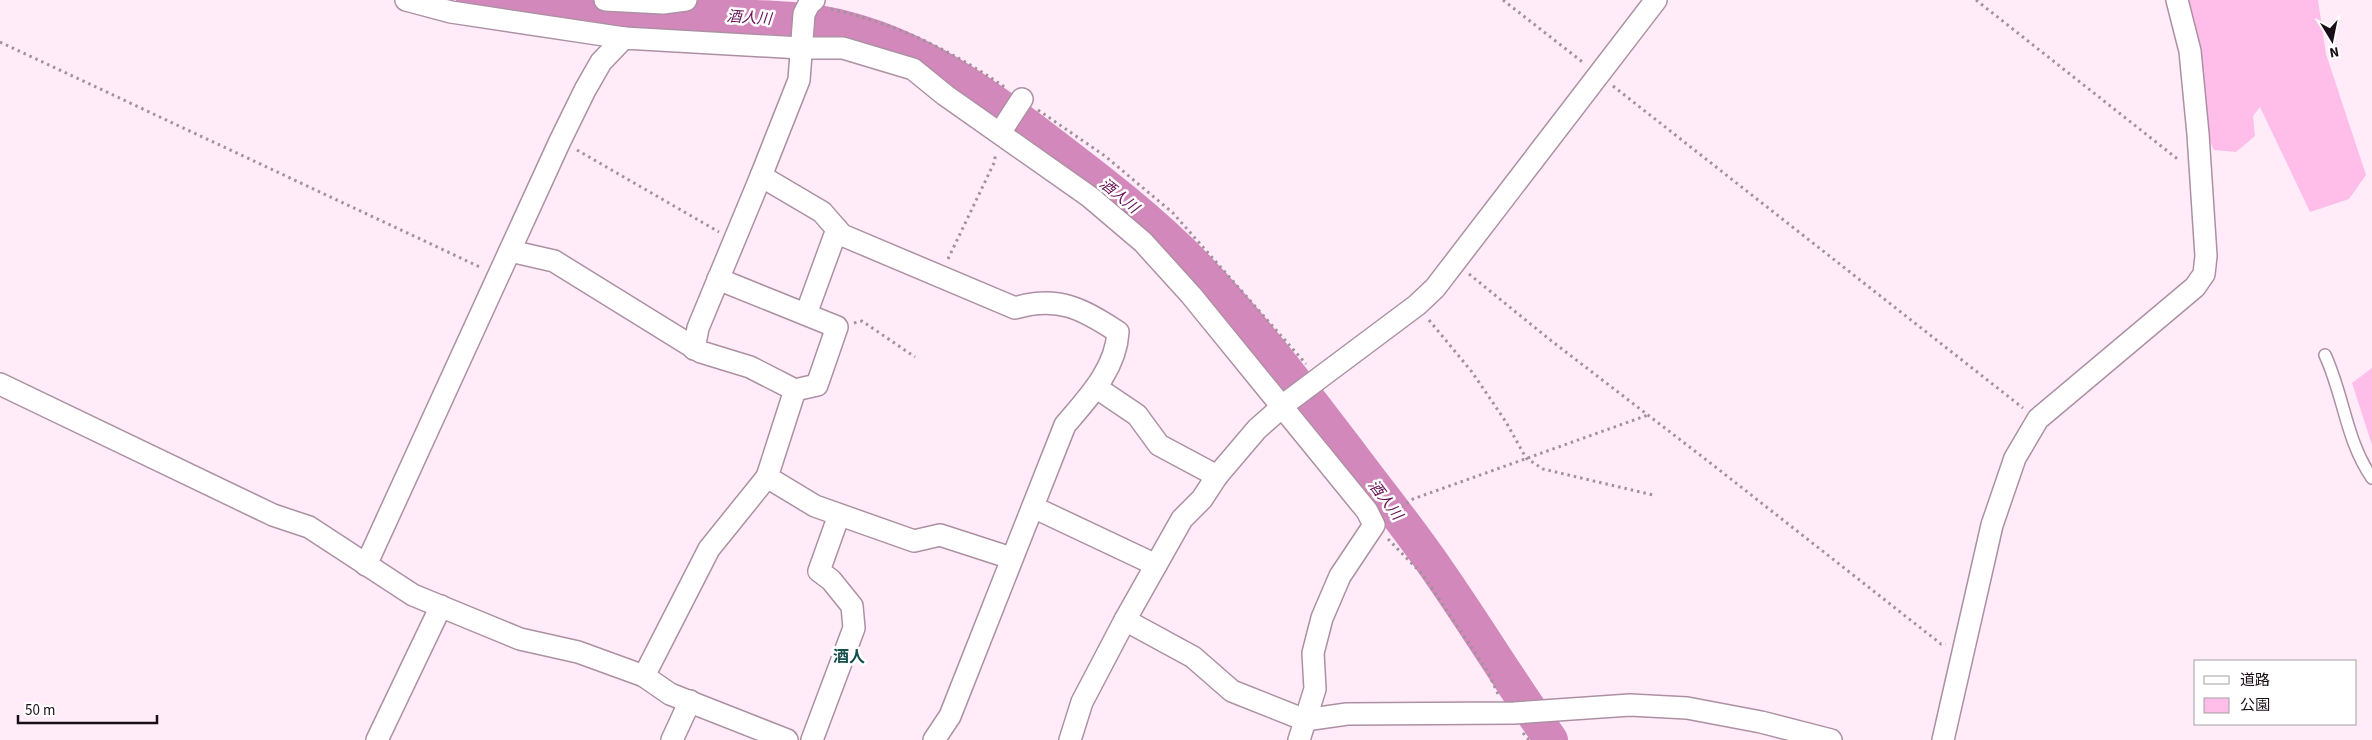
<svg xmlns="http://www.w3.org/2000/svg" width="2372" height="740" viewBox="0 0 2372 740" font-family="'Source Sans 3','Noto Sans JP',sans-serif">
  <rect width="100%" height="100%" fill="#ffecf8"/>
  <!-- green -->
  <g fill="#febee9">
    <path d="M2182,0H2318L2326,54L2366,175L2349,199L2310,212L2260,107L2253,116L2255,136L2236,152L2214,150L2205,131Z"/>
    <path d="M2372,368V445L2352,383Z"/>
  </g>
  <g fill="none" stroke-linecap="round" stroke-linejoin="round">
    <!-- river -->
    <path stroke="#d288bb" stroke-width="34" d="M473,0C553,18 636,15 717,16C761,17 807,17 850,29C922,48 985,93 1044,138C1098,179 1152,220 1199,269C1254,326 1302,390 1350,453C1379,492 1411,531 1438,571C1477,627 1512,685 1551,740"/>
    <defs>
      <path id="lane" d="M2325,355C2344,396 2346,441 2372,478"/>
      <g id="street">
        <path d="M406,0L451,12L624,38"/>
        <path d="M605,0L663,3L686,0"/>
        <path d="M814,0L809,4L804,14L799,80L761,176L822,212L842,235L1015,308C1058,295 1083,309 1118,332C1116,369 1088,398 1065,425L950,716L934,740"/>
        <path d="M1000,133L1022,99"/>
        <path d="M510,251L554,261L701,352L750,367L795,390L767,477L815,506L914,541L940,535L1011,558"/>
        <path d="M718,279L837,327L817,385L795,390"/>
        <path d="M806,314L837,229"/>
        <path d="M694,349L698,328L761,176"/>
        <path d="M0,384L273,515L309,527L413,595L520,639L578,652L644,676L670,694L787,740"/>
        <path d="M1097,388L1137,415L1159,445L1217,476"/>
        <path d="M1033,507L1156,565"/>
        <path d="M366,565L560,141L585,90L601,62L624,38L801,48H843L913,69L945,95L1090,197L1143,242L1191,295L1367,511L1374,525L1340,576L1322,618L1313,653L1315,689L1299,740"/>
        <path d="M1125,620L1193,657L1232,691L1305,720L1347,714L1514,713L1630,705L1687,708L1761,722L1831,740"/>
        <path d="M644,676L709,549L767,477"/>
        <path d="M377,740L441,606"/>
        <path d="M672,740L690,701"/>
        <path d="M812,740L854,628L852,606L831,580L819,571L839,515"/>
        <path d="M1070,740L1082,702L1125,620L1182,519L1202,499L1217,476L1257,429L1290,400L1417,305L1435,288L1656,0"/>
        <path d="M1943,740L1992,525L2015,458L2038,419L2195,287L2204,274L2206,256L2198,134L2190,51L2177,0"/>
      </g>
    </defs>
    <!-- lane casing -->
    <use href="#lane" stroke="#ad90a3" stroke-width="14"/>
    <!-- street casing -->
    <use href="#street" stroke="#ad90a3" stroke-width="24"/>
    <!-- path -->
    <g stroke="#a2929c" stroke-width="3" stroke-dasharray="2.5 4" stroke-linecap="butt">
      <path d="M1503,0L1585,64"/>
      <path d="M1976,0L2180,161"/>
      <path d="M831,9C897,24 951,50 1006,88"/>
      <path d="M0,42L482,268"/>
      <path d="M1613,86L2023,408"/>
      <path d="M1038,110L1105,156L1173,213L1306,364"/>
      <path d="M577,150L719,232"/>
      <path d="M948,259L994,163L996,153"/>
      <path d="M1469,274L1549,339L1713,465L1941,644H1946"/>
      <path d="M1429,320L1472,372L1506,422L1526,458L1543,469L1653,495"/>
      <path d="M854,323L862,321L915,357"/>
      <path d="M1390,514L1413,499L1648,415"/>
      <path d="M1388,539L1423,575L1488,672L1498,694"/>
      <path d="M1523,733L1529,740"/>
    </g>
    <!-- lane -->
    <use href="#lane" stroke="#fff" stroke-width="11"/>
    <!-- street -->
    <use href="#street" stroke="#fff" stroke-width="21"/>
  </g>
  <g text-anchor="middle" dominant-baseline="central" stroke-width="5" stroke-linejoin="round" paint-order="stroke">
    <!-- water labels -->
    <g font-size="15" font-style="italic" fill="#670f54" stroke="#fff">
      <text transform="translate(749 18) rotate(4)">酒人川</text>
      <text transform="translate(1119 196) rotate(39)">酒人川</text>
      <text transform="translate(1385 500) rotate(53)">酒人川</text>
    </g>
    <!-- quarter labels -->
    <g font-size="16" font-weight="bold" fill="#13504c" stroke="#fff">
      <text x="849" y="657">酒人</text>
    </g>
  </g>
  <!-- legend -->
  <rect x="2194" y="660" width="162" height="65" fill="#ffffff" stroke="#a39fa1"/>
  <rect x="2204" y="676" width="25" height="8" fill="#ffffff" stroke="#a39fa1"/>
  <text x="2240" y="685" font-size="15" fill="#190e15">道路</text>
  <rect x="2204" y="698" width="25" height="15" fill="#febee9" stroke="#a39fa1"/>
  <text x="2240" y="710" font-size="15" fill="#190e15">公園</text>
  <!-- north arrow -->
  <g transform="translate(2332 40) rotate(170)" stroke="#ffffff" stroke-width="4" paint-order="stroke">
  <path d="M0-4L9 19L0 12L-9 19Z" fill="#190e15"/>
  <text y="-8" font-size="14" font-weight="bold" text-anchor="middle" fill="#190e15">N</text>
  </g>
  <!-- scale -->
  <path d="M18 715v8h139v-8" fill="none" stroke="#190e15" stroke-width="2.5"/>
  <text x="25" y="715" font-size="15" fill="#190e15" stroke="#ffffff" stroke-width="4" paint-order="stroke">50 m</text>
</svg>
